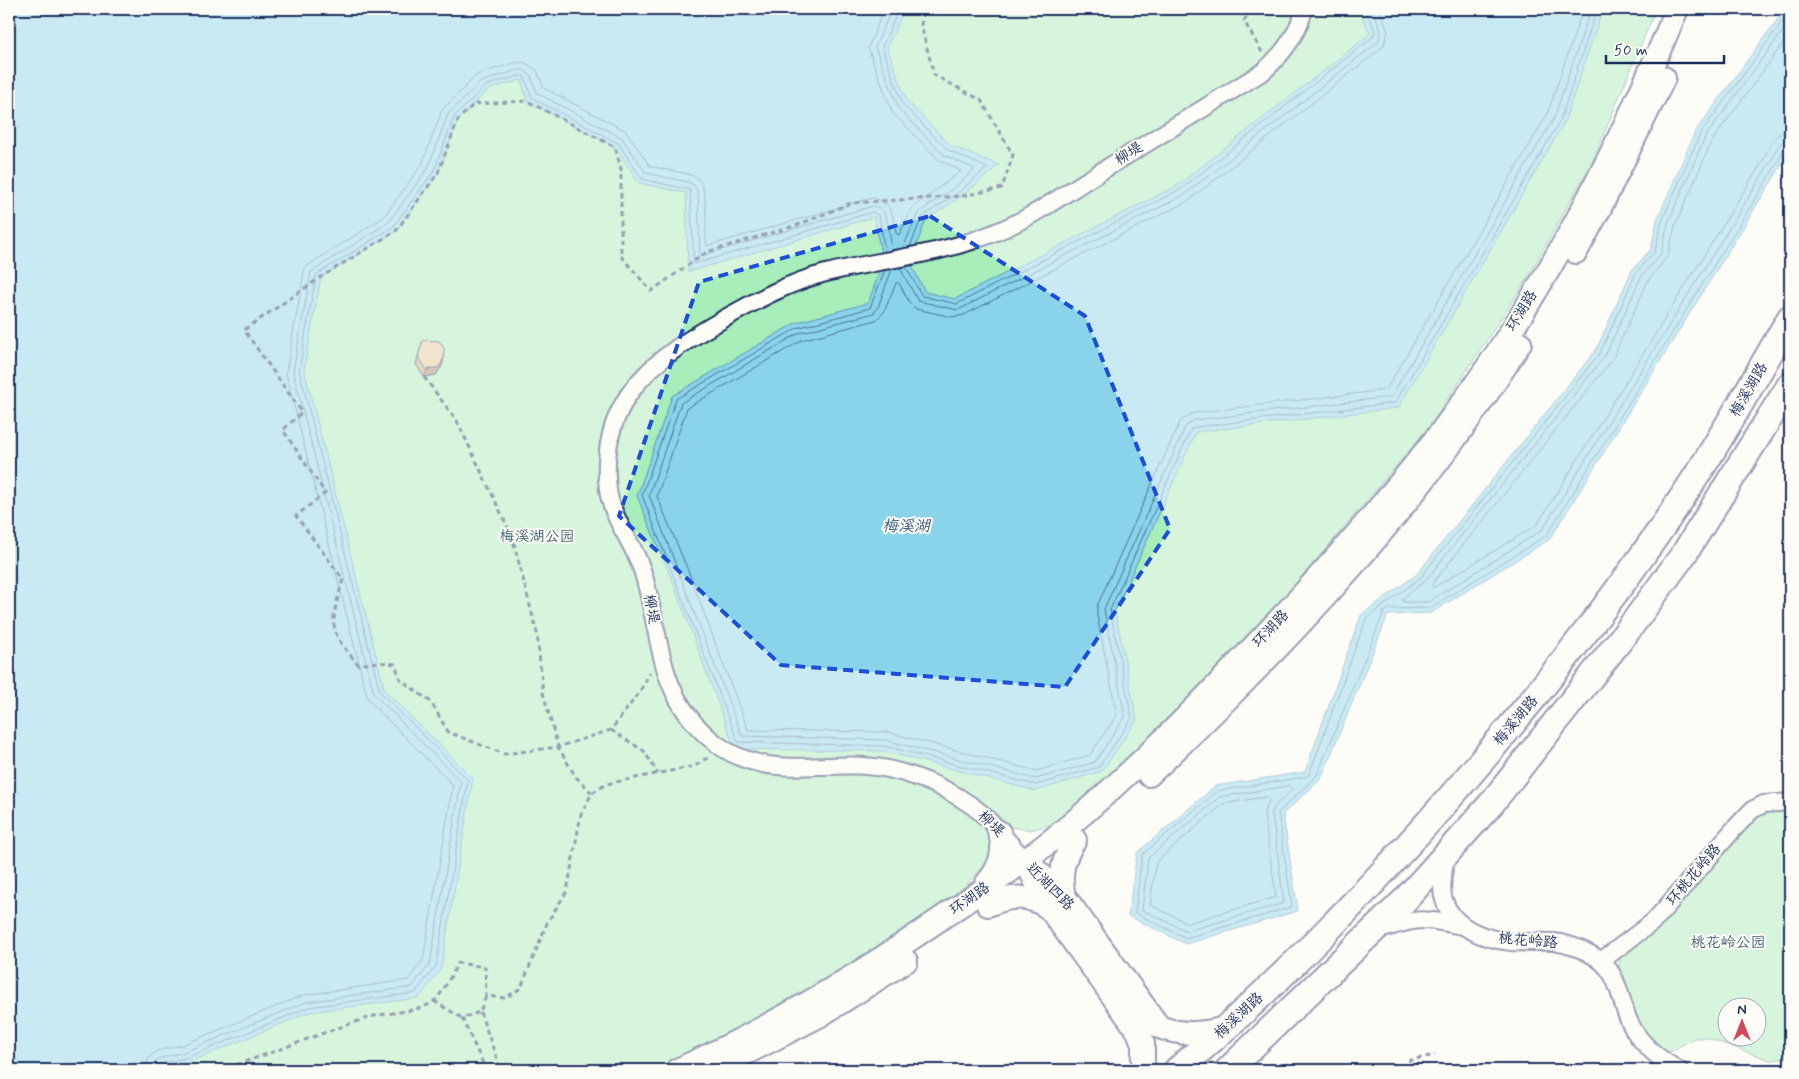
<svg xmlns="http://www.w3.org/2000/svg" width="1799" height="1079" viewBox="0 0 1799 1079" font-family="Mynerve,'LXGW WenKai TC',sans-serif">
  <rect width="100%" height="100%" fill="#fdfcf7"/>
  <filter id="ink" filterUnits="userSpaceOnUse"><feTurbulence type="fractalNoise" baseFrequency=".02" numOctaves="2"/><feDisplacementMap in="SourceGraphic" scale="10" xChannelSelector="R" yChannelSelector="G"/><feConvolveMatrix kernelMatrix="1 2 1 2 8 2 1 2 1" color-interpolation-filters="sRGB"/></filter>
  <g filter="url(#ink)">
    <!-- green -->
    <g fill="#a7eebb" stroke="#618e8c" fill-rule="evenodd">
      <path d="M9,9H1656L1592,162L1525,282L1430,426L1262,624L1119,771L1057,823L1030,830L1006,826L992,848L988,861L958,894L824,984L653,1070H9Z"/>
      <path d="M1790,809V1058L1770,1060L1707,1038H1694L1670,1052L1662,1050L1641,1026L1622,978L1619,966L1620,958L1624,951L1664,921L1743,831L1765,810ZM1726,1006H1756V1036H1726Z"/>
    </g>
    <!-- water -->
    <g fill="#8ad4eb" stroke="#5e92b3">
      <path d="M9,9H905L887,47L907,101L951,146L999,165L962,196L926,220L910,262L925,292L955,299L1178,185L1370,34L1359,9H1603L1564,123L1398,408L1196,432L1115,611L1137,720L1102,771L1036,791L883,751L735,749L672,580L637,496L672,396L795,323L868,303L883,263L874,217L688,272L686,193L639,183L615,147L527,101L521,80L489,89L458,120L438,173L396,231L321,277L304,369L385,691L473,778L441,969L419,998L310,1012L187,1063L153,1070H9Z"/>
      <path d="M1785,9L1790,10V145L1781,166L1550,539L1431,613L1388,615L1321,779L1283,814L1298,911L1186,944L1128,916L1137,853L1215,786L1305,772L1361,615L1417,574L1596,350L1632,270L1651,249L1657,220L1695,132Z"/>
    </g>
    <g fill="none" stroke-linecap="round" stroke-linejoin="round">
      <!-- shore -->
      <g stroke="#477196" stroke-width="1">
        <path d="M892,9L875,47L899,109L944,155L975,169L955,187L918,213L903,248"/>
        <path d="M899,9L882,47L903,105L948,150L987,168L959,192L922,217L910,247"/>
        <path d="M1380,9L1388,32L1383,47L1188,201L964,315L952,317L916,309L909,302L899,283H896L884,312L876,320L802,340L687,408L657,496L689,573L748,730L887,732L1036,771L1090,755L1117,715L1097,615V606L1180,422L1193,413L1386,390L1547,115L1583,9"/>
        <path d="M1789,9L1788,14L1700,134L1662,221L1655,251L1636,273L1600,353L1420,578L1366,619L1309,775L1305,777L1217,791L1142,855L1135,913L1186,938L1292,907L1278,813L1317,775L1384,612L1389,609L1430,608L1547,535L1777,164L1784,148L1790,145"/>
        <path d="M1790,21L1705,137L1668,223L1661,254L1641,277L1605,356L1425,581L1403,598V602H1428L1542,530L1771,161C1776,151 1778,140 1790,139"/>
        <path d="M1790,34L1712,141L1675,226L1667,257L1648,281L1612,360L1432,584L1433,588L1537,525L1765,157C1770,144 1774,132 1790,131"/>
        <path d="M906,267L922,296L957,304L1181,189L1373,37L1375,31L1365,9"/>
        <path d="M900,268L918,301L958,310L1184,195L1378,42L1381,31L1372,9"/>
        <path d="M892,269L878,307L874,313L799,333L681,403L649,495L742,736L885,740L1036,779L1095,762L1125,717L1104,609L1186,426L1195,420L1391,397L1554,118L1591,9"/>
        <path d="M885,270L870,308L797,328L676,399L642,495L738,742L884,746L1036,785L1099,767L1132,718L1110,610L1191,429L1196,427L1395,403L1560,121L1597,9"/>
        <path d="M1290,786L1292,790L1275,806L1272,813L1284,903L1187,931L1142,910L1148,858L1220,797Z"/>
        <path d="M1267,797L1270,800L1265,809L1264,816L1276,897L1188,923L1150,905L1156,862L1223,804Z"/>
        <path d="M145,1070L148,1059L156,1051L182,1045L304,995L408,980L423,960L453,785L372,704L367,696L286,373L305,267L384,217L422,164L442,110L478,74L515,63L524,62L537,70L544,88L626,131L650,166C699,179 705,165 706,222C706,230 705,239 707,246L872,198C892,200 893,217 896,233L899,235L912,208L961,171L938,159L892,112L868,48L884,9"/>
        <path d="M153,1070L154,1063L160,1058L184,1052L306,1002L412,987L430,964L461,782L374,694L293,371L311,272L389,222L428,168L448,114L481,82L517,70H524L531,76L537,93L622,138L646,173L688,182L694,185L698,193L700,256L873,206C890,208 889,236 892,250"/>
        <path d="M159,1070L163,1063L186,1058L309,1007L415,993L436,966L468,780L380,692L299,370L316,275L393,227L434,171L454,117L487,85L519,76H524L532,98L618,143L642,179L690,190L694,264L873,212L879,216L885,251"/>
      </g>
      <defs>
        <g id="street">
          <path d="M1446,854C1445,868 1439,886 1444,900C1453,928 1484,939 1511,942C1525,943 1539,941 1553,942C1570,944 1589,951 1602,962C1620,978 1620,1002 1630,1023C1640,1044 1659,1059 1679,1070"/>
          <path d="M1025,860C1010,844 996,826 980,812C954,791 920,776 888,769C823,756 763,787 707,736C654,688 662,631 642,570C633,542 612,519 608,490C597,398 656,357 727,317C759,299 790,282 826,273C883,259 942,255 996,232C1032,218 1064,194 1097,174C1153,140 1208,105 1264,71C1283,54 1298,34 1304,9"/>
          <path d="M1377,931C1415,918 1423,917 1462,926"/>
          <path d="M1601,961L1654,921L1733,830L1752,810L1764,804L1790,802"/>
        </g>
        <g id="secondary">
          <path d="M1576,252L1600,208L1664,78"/>
          <path d="M1149,775C1285,646 1421,503 1520,343"/>
          <path d="M1025,860L1064,896L1159,1027C1183,1036 1204,1034 1228,1027"/>
          <path d="M1032,874L1049,908L1138,1031L1143,1044V1070"/>
          <path d="M987,883C999,869 1007,850 999,832"/>
          <path d="M1064,896C1059,874 1063,858 1075,840"/>
          <path d="M988,905C1011,895 1028,894 1049,908"/>
          <path d="M677,1070C773,1027 863,973 949,913C988,887 1028,860 1064,830C1134,772 1196,708 1258,642C1322,575 1383,506 1440,433C1538,305 1615,157 1677,9"/>
          <path d="M713,1070L819,1016L906,961"/>
        </g>
        <g id="primary">
          <path d="M1177,1070C1280,984 1372,887 1460,786C1549,683 1633,576 1706,461C1735,414 1762,366 1790,318"/>
          <path d="M1228,1070L1404,901L1491,804L1628,630L1684,554L1790,385"/>
        </g>
      </defs>
      <!-- street casing -->
      <use href="#street" stroke="#1b2f5e" stroke-width="20"/>
      <!-- secondary casing -->
      <use href="#secondary" stroke="#1b2f5e" stroke-width="26"/>
      <!-- primary casing -->
      <use href="#primary" stroke="#1b2f5e" stroke-width="29"/>
      <!-- path -->
      <g stroke="#1b2f5e" stroke-width="3" stroke-dasharray="5 4" stroke-linecap="butt">
        <path d="M1251,9L1244,21L1263,54"/>
        <path d="M424,377L457,421L512,536L537,633L543,693L558,747L611,730L639,693L650,673"/>
        <path d="M611,730L644,751L658,774"/>
        <path d="M592,793L576,777L558,747L504,754L448,732L431,702L400,679L395,664L378,662L359,665C326,629 331,624 343,579L296,516L325,493L283,430L302,412L244,330L321,277L396,231L438,173L458,120L474,104L527,101L615,147L621,169V256L651,291L707,252L798,225L851,203L962,196L1002,188L1013,155L981,100L934,75L921,25L924,9"/>
        <path d="M434,1001L462,1018L480,1012L486,996"/>
        <path d="M480,1012L501,1070"/>
        <path d="M462,1018L486,1070"/>
        <path d="M219,1070C270,1055 319,1033 371,1017C391,1011 416,1014 434,1001C442,995 453,972 458,963L485,967L486,996L505,998L521,988L547,923L567,891L581,814L592,793L606,784L695,766L707,758L708,754"/>
        <path d="M1405,1070L1410,1060L1435,1055"/>
      </g>
      <!-- street -->
      <use href="#street" stroke="#fdfcf7" stroke-width="16"/>
      <!-- secondary -->
      <use href="#secondary" stroke="#fdfcf7" stroke-width="22"/>
      <!-- primary -->
      <use href="#primary" stroke="#fdfcf7" stroke-width="25"/>
    </g>
    <!-- wall -->
    <path fill="#c7ab84" stroke="#1b2f5e" d="M423,340L442,366L436,375L424,377L416,364Z"/>
    <!-- shaded-wall -->
    <path fill="#a28b6b" stroke="#1b2f5e" d="M444,358L442,366L436,375L424,377L427,370Z"/>
    <!-- building -->
    <path fill="#e7c799" stroke="#1b2f5e" d="M423,340L439,341L444,348V358L439,367L427,370L418,356Z"/>
  </g>
  <!-- marked area -->
  <path d="M0 0H1799V1079H0ZM930,216L1085,316L1170,529L1065,687L781,665L619,516L699,282Z" fill="#fdfcf7" fill-opacity=".55" fill-rule="evenodd"/>
  <path fill="none" stroke="#1d4ed8" stroke-width="4" stroke-dasharray="10 6" stroke-linejoin="round" d="M930,216L1085,316L1170,529L1065,687L781,665L619,516L699,282Z"/>
  <g text-anchor="middle" dominant-baseline="central" stroke-width="4" stroke-linejoin="round" paint-order="stroke">
    <!-- street labels -->
    <g font-size="15" fill="#1b2f5e" stroke="#fdfcf7">
      <text transform="translate(1129 154) rotate(-32)">柳堤</text>
      <text transform="translate(1522 311) rotate(-58)">环湖路</text>
      <text transform="translate(1749 390) rotate(-60)">梅溪湖路</text>
      <text transform="translate(651 609) rotate(79)">柳堤</text>
      <text transform="translate(1271 629) rotate(-47)">环湖路</text>
      <text transform="translate(1516 721) rotate(-50)">梅溪湖路</text>
      <text transform="translate(991 824) rotate(44)">柳堤</text>
      <text transform="translate(1694 875) rotate(-50)">环桃花岭路</text>
      <text transform="translate(1050 887) rotate(45)">近湖四路</text>
      <text transform="translate(970 899) rotate(-35)">环湖路</text>
      <text transform="translate(1528 941) rotate(5)">桃花岭路</text>
      <text transform="translate(1239 1016) rotate(-43)">梅溪湖路</text>
    </g>
    <!-- park labels -->
    <g font-size="15" fill="#3e5f75" stroke="#fdfcf7">
      <text x="537" y="537">梅溪湖公园</text>
      <text x="1728" y="943">桃花岭公园</text>
    </g>
    <!-- water labels -->
    <g font-size="16" font-style="italic" fill="#375881" stroke="#fdfcf7">
      <text x="906" y="526">梅溪湖</text>
    </g>
  </g>
  <!-- margin -->
  <rect width="1799" height="1079" fill="none" stroke="#fdfcf7" stroke-width="30"/>
  <rect x="15" y="15" width="1769" height="1049" fill="none" stroke="#1b2f5e" stroke-width="2" filter="url(#ink)"/>
  <!-- north arrow -->
  <g transform="translate(1742 1022)"><circle r="24" fill="#fdfcf7" stroke="#a3aaba"/>
  <path d="M0-4L9 19L0 12L-9 19Z" fill="#d1495b"/>
  <text y="-8" font-size="14" font-weight="bold" text-anchor="middle" fill="#1b2f5e">N</text>
  </g>
  <!-- scale -->
  <path d="M1606 55v8h118v-8" fill="none" stroke="#1b2f5e" stroke-width="2.5"/>
  <text x="1614" y="55" font-size="15" fill="#1b2f5e" stroke="#fdfcf7" stroke-width="4" paint-order="stroke">50 m</text>
</svg>
